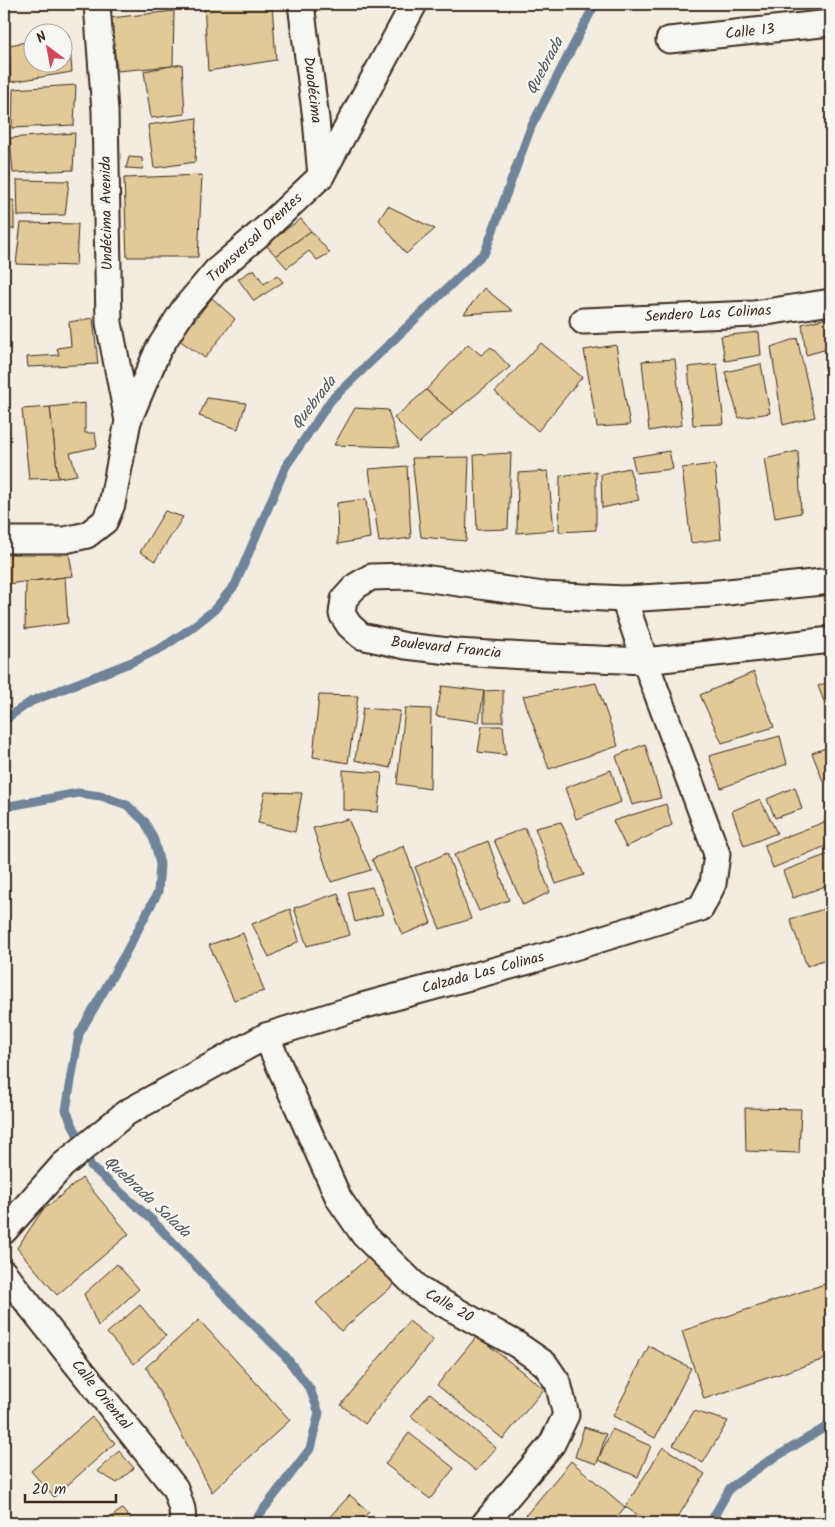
<svg xmlns="http://www.w3.org/2000/svg" width="835" height="1527" viewBox="0 0 835 1527" font-family="Kalam,sans-serif">
  <rect width="100%" height="100%" fill="#f2ede0"/>
  <filter id="ink" filterUnits="userSpaceOnUse"><feTurbulence type="fractalNoise" baseFrequency=".02" numOctaves="2"/><feDisplacementMap in="SourceGraphic" scale="10" xChannelSelector="R" yChannelSelector="G"/><feConvolveMatrix kernelMatrix="1 2 1 2 8 2 1 2 1" color-interpolation-filters="sRGB"/></filter>
  <g filter="url(#ink)">
    <g fill="none" stroke-linecap="round" stroke-linejoin="round">
      <!-- stream -->
      <g stroke="#6f8399" stroke-width="9">
        <path d="M4,722L11,715L32,701L132,662L163,647L190,629L214,610L235,585L286,466L331,400L485,252L531,127L595,4"/>
        <path d="M4,807L78,793L101,796L127,805L145,822L154,840L160,864L158,892L124,956L79,1034L66,1110L91,1166L151,1219L212,1283L286,1357L310,1389L319,1413L310,1449L253,1523"/>
        <path d="M710,1523L730,1488L764,1464L831,1424"/>
      </g>
    </g>
    <!-- building -->
    <g fill="#e2c998" stroke="#3b2a1e">
      <path d="M110,4H164L110,9Z"/>
      <path d="M204,4H272L276,60L208,71Z"/>
      <path d="M174,11L173,66L117,71L110,18Z"/>
      <path d="M69,36L72,72L11,82L9,45L32,41V62H62V37Z"/>
      <path d="M182,64L185,114L151,118L144,71Z"/>
      <path d="M76,85L74,125L12,128L13,89Z"/>
      <path d="M197,118L195,162L154,168L148,125Z"/>
      <path d="M75,133L73,170L13,173L10,138Z"/>
      <path d="M129,157L142,158L143,169L126,168Z"/>
      <path d="M202,175L198,257H127L124,178Z"/>
      <path d="M17,180L69,181L65,215L18,216Z"/>
      <path d="M14,200V229H4V201Z"/>
      <path d="M388,206L435,229L406,254L379,220Z"/>
      <path d="M301,219L311,231L276,256L265,244Z"/>
      <path d="M21,223L78,224L76,266L16,264Z"/>
      <path d="M311,231L330,253L317,260L309,251L287,268L276,256Z"/>
      <path d="M254,269L264,284L277,275L283,282L254,301L238,279Z"/>
      <path d="M484,288L513,311L464,314Z"/>
      <path d="M212,298L235,319L205,358L179,340Z"/>
      <path d="M831,317V348L806,355L802,324Z"/>
      <path d="M93,318L98,364L28,367L27,357L59,355L57,348L71,346L69,322Z"/>
      <path d="M759,332L761,355L725,361L721,336Z"/>
      <path d="M797,338L815,417L783,425L771,347Z"/>
      <path d="M541,343L582,377L538,431L495,392Z"/>
      <path d="M468,344L481,355L491,347L510,367L453,413L426,390Z"/>
      <path d="M616,345L630,425L597,427L584,350Z"/>
      <path d="M675,359L682,425L649,431L642,361Z"/>
      <path d="M717,364L724,424L693,425L688,367Z"/>
      <path d="M761,364L770,413L739,418L725,372Z"/>
      <path d="M426,390L453,413L419,443L394,418Z"/>
      <path d="M207,398L246,403L238,429L199,416Z"/>
      <path d="M85,403V433H95L97,447L70,453L77,475L58,478L50,407Z"/>
      <path d="M50,407L58,478L29,479L22,409Z"/>
      <path d="M355,408L388,410L399,447L334,445Z"/>
      <path d="M669,451L673,469L636,473L632,457Z"/>
      <path d="M798,451L801,513L775,518L765,459Z"/>
      <path d="M511,453L508,529L477,530L474,455Z"/>
      <path d="M469,457L466,541L421,537L412,458Z"/>
      <path d="M715,464L721,539L691,543L682,468Z"/>
      <path d="M407,466L411,538L379,542L369,469Z"/>
      <path d="M629,468L639,500L602,508L601,474Z"/>
      <path d="M548,471L554,530L517,533L518,473Z"/>
      <path d="M596,471V530L559,532L560,476Z"/>
      <path d="M366,499L370,538L338,544L337,503Z"/>
      <path d="M165,511L183,517L155,561L140,552Z"/>
      <path d="M68,548L73,576L7,584L4,554Z"/>
      <path d="M65,577L68,623L25,629L26,582Z"/>
      <path d="M754,672L774,727L722,743L700,695Z"/>
      <path d="M831,681V719L818,686Z"/>
      <path d="M596,683L618,746L549,769L523,696Z"/>
      <path d="M442,686L484,691L479,722L436,716Z"/>
      <path d="M503,690V722H484V691Z"/>
      <path d="M319,695L358,696L348,763L313,757Z"/>
      <path d="M363,708L400,711L390,768L355,760Z"/>
      <path d="M405,708L431,709L430,789L397,784Z"/>
      <path d="M482,726H503L506,755L478,752Z"/>
      <path d="M780,736L787,764L721,788L709,756Z"/>
      <path d="M645,744L661,798L632,805L616,756Z"/>
      <path d="M831,746V778L823,781L812,753Z"/>
      <path d="M343,770L382,773L378,812L343,810Z"/>
      <path d="M611,770L621,802L576,819L565,788Z"/>
      <path d="M795,787L802,809L775,818L767,799Z"/>
      <path d="M265,792L302,793L295,832L258,823Z"/>
      <path d="M760,799L777,833L744,846L732,811Z"/>
      <path d="M666,804L672,825L626,847L613,821Z"/>
      <path d="M348,819L371,870L331,882L313,828Z"/>
      <path d="M827,821L831,831V844L773,868L764,845Z"/>
      <path d="M561,822L584,875L556,884L535,828Z"/>
      <path d="M525,828L550,892L523,905L494,840Z"/>
      <path d="M488,841L509,900L479,911L454,855Z"/>
      <path d="M404,846L431,923L402,935L372,859Z"/>
      <path d="M447,853L471,919L440,929L415,867Z"/>
      <path d="M831,853V884L793,898L783,871Z"/>
      <path d="M372,887L383,914L355,922L348,892Z"/>
      <path d="M338,893L350,935L307,946L294,908Z"/>
      <path d="M831,907V957L807,966L790,919Z"/>
      <path d="M290,909L299,941L269,957L252,924Z"/>
      <path d="M243,933L264,991L234,1000L209,945Z"/>
      <path d="M745,1108L801,1109L799,1153L746,1151Z"/>
      <path d="M82,1178L129,1234L57,1295L17,1248L42,1211Z"/>
      <path d="M371,1255L396,1283L341,1331L316,1303Z"/>
      <path d="M117,1264L139,1289L98,1326L84,1294Z"/>
      <path d="M831,1282V1357L704,1399L682,1331Z"/>
      <path d="M140,1305L166,1336L134,1364L107,1333Z"/>
      <path d="M199,1320L290,1420L212,1492L146,1367Z"/>
      <path d="M409,1321L433,1340L365,1424L341,1405Z"/>
      <path d="M477,1336L544,1389L503,1439L437,1385Z"/>
      <path d="M649,1346L691,1368L655,1438L613,1416Z"/>
      <path d="M430,1393L496,1448L476,1471L411,1416Z"/>
      <path d="M694,1411L728,1421L703,1463L673,1445Z"/>
      <path d="M92,1417L115,1443L54,1497L31,1471Z"/>
      <path d="M584,1427L606,1434L597,1464L575,1457Z"/>
      <path d="M612,1429L651,1446L638,1477L598,1460Z"/>
      <path d="M409,1433L454,1468L430,1499L385,1464Z"/>
      <path d="M663,1447L705,1474L674,1523H651L625,1507Z"/>
      <path d="M119,1451L134,1468L117,1483L97,1471Z"/>
      <path d="M571,1461L625,1507L612,1523H536L526,1515Z"/>
      <path d="M350,1495L369,1512L358,1523H324Z"/>
      <path d="M122,1509L134,1523H103Z"/>
    </g>
    <g fill="none" stroke-linecap="round" stroke-linejoin="round">
      <defs>
        <g id="minor">
          <path d="M97,4L105,111L109,323L128,421"/>
          <path d="M301,4L316,119L321,176"/>
          <path d="M669,40L831,23"/>
          <path d="M583,321L754,314L831,302"/>
          <path d="M4,540H65L87,535L105,521L112,504L128,421L158,350L184,309L216,271L265,229L321,176L414,4"/>
          <path d="M831,581L709,594L624,599L543,595L409,576L371,577L356,586L344,599L342,614L349,625L361,636L406,646L457,652L526,656L645,661L831,640"/>
          <path d="M266,1036L339,1199L364,1235L421,1291L516,1344L545,1364L558,1383L566,1415L552,1444L485,1523"/>
          <path d="M4,1231L63,1165L126,1113L266,1036L362,1006L529,961L701,908L713,884L717,854L645,661L624,599"/>
          <path d="M4,1273L175,1488L182,1509L183,1523"/>
        </g>
      </defs>
      <!-- minor casing -->
      <use href="#minor" stroke="#3b2a1e" stroke-width="29"/>
      <!-- minor -->
      <use href="#minor" stroke="#f6f6f2" stroke-width="25"/>
    </g>
  </g>
  <g text-anchor="middle" dominant-baseline="central" stroke-width="5" stroke-linejoin="round" paint-order="stroke">
    <!-- street labels -->
    <g font-size="15" fill="#3b2a1e" stroke="#f6f6f2">
      <text transform="translate(750 32) rotate(-6)">Calle 13</text>
      <text transform="translate(312 90) rotate(83)">Duodécima</text>
      <text transform="translate(107 213) rotate(-91)">Undécima Avenida</text>
      <text transform="translate(255 238) rotate(-43)">Transversal Orentes</text>
      <text transform="translate(708 314) rotate(-3)">Sendero Las Colinas</text>
      <text transform="translate(446 648) rotate(6)">Boulevard Francia</text>
      <text transform="translate(483 973) rotate(-15)">Calzada Las Colinas</text>
      <text transform="translate(449 1306) rotate(30)">Calle 20</text>
      <text transform="translate(101 1395) rotate(51)">Calle Oriental</text>
    </g>
    <!-- water labels -->
    <g font-size="16" font-style="italic" fill="#55575c" stroke="#f6f6f2">
      <text transform="translate(545 66) rotate(-62)">Quebrada</text>
      <text transform="translate(314 403) rotate(-52)">Quebrada</text>
      <text transform="translate(147 1197) rotate(43)">Quebrada Salada</text>
    </g>
  </g>
  <!-- margin -->
  <rect width="835" height="1527" fill="none" stroke="#f6f6f2" stroke-width="20"/>
  <rect x="10" y="10" width="815" height="1507" fill="none" stroke="#3b2a1e" stroke-width="2" filter="url(#ink)"/>
  <!-- north arrow -->
  <g transform="translate(48 48) rotate(328)"><circle r="24" fill="#f6f6f2" stroke="#aba49d"/>
  <path d="M0-4L9 19L0 12L-9 19Z" fill="#d1495b"/>
  <text y="-8" font-size="14" font-weight="bold" text-anchor="middle" fill="#3b2a1e">N</text>
  </g>
  <!-- scale -->
  <path d="M25 1494v8h91v-8" fill="none" stroke="#3b2a1e" stroke-width="2.5"/>
  <text x="32" y="1494" font-size="15" fill="#3b2a1e" stroke="#f6f6f2" stroke-width="4" paint-order="stroke">20 m</text>
</svg>
